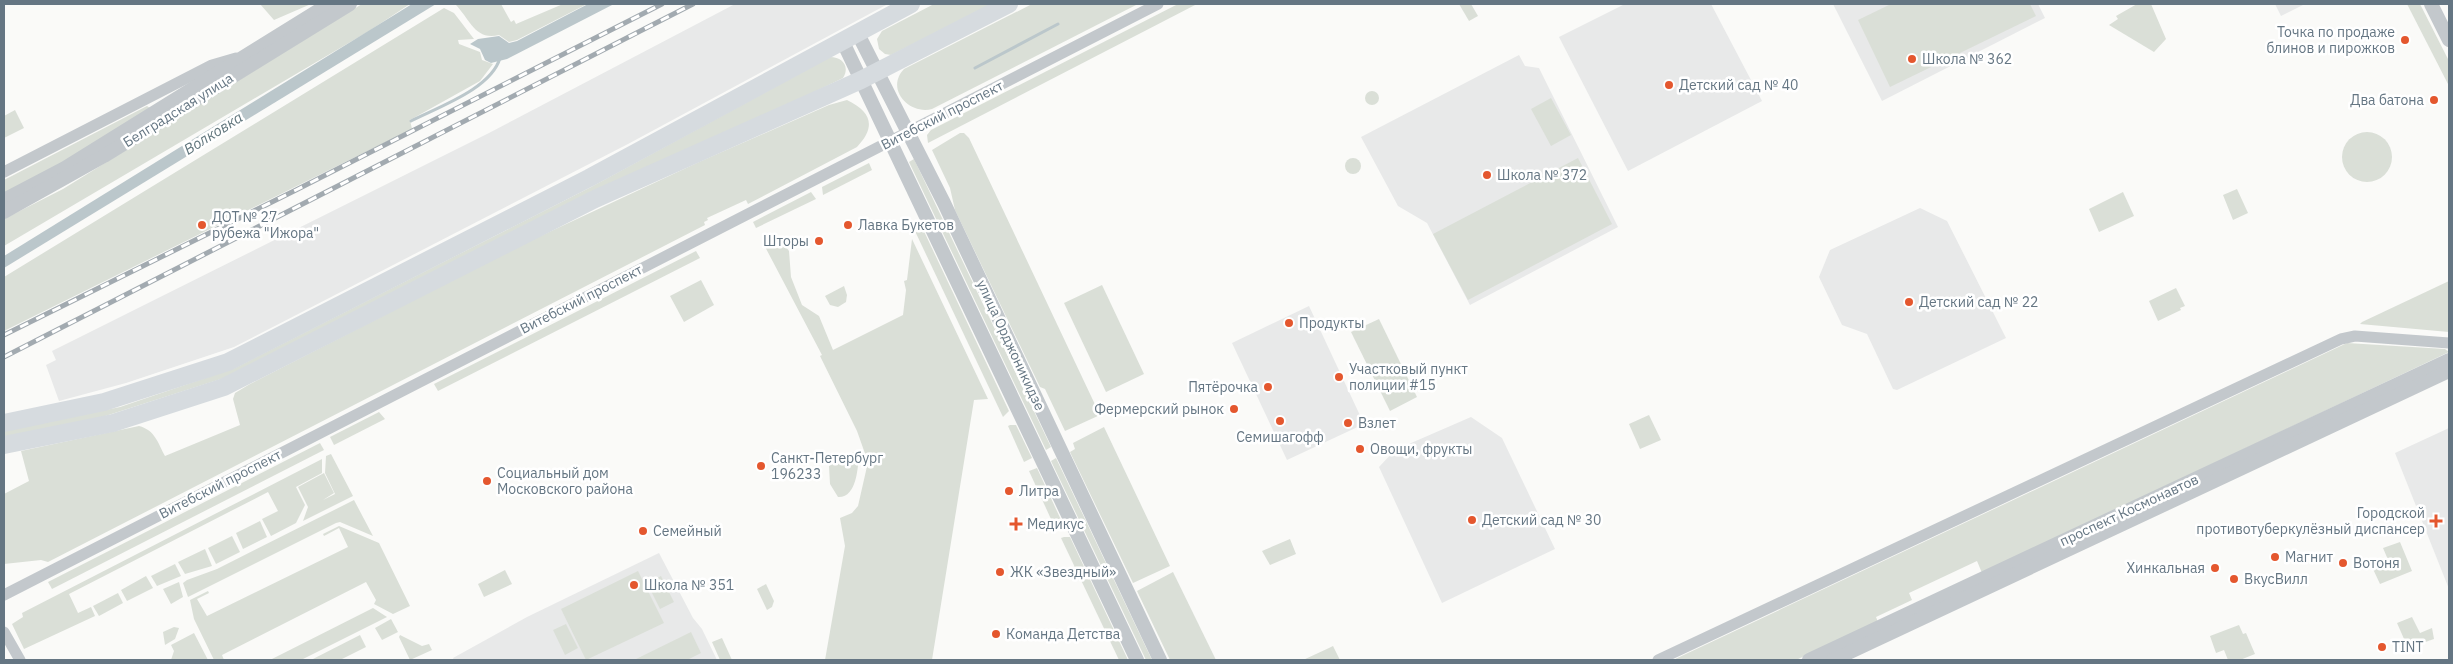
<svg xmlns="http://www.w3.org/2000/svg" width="2453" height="664" viewBox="0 0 2453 664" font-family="'IBM Plex Sans',sans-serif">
  <rect width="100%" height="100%" fill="#fafaf8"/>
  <!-- built -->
  <g fill="#e8e9e9">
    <path d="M735,4L886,5L628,144L234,347L126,383L59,401L46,365L56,360L52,351L489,133Z"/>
    <path d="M1625,4H1711L1762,101L1628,171L1559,37Z"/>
    <path d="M1833,4H2038L2045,18L1882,101Z"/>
    <path d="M2275,4H2305L2281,16Z"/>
    <path d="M1519,55L1525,66L1539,68L1618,227L1470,305L1427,223L1398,206L1361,137Z"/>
    <path d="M1920,208L1947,221L2006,338L1897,390L1893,389L1867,334L1842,325L1819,277L1830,250Z"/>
    <path d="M1309,306L1364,424L1287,460L1232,343Z"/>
    <path d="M1471,417L1502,438L1555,549L1442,603L1379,467L1395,450Z"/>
    <path d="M2449,428V589L2395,453Z"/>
    <path d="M659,553L693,618L702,629L717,660H454L453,658L527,617Z"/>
  </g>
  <!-- green -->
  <g fill="#dadfd7">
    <path d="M260,4H311L274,20Z"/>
    <path d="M362,4H410L369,31L4,246V219L63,189Z"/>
    <path d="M455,4H501L511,22L514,20L516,24L563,4H587L517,40L509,42L499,35C475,41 470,19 455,4Z"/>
    <path d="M934,4H992L891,55L885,54L879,49L877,39L882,31Z"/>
    <path d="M1032,4H1138L932,109C909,115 885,89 904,69Z"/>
    <path d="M1178,4H1197L928,143L927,135L931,130Z"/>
    <path d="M1459,4H1471L1478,16L1469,21Z"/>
    <path d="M1891,4H2030L2036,16L1890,87L1858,20Z"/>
    <path d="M2137,4H2151L2166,39L2154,52L2109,25L2118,19L2116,16Z"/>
    <path d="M2407,4H2420L2449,61V86Z"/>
    <path d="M444,8L454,13L474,39L458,40L459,44L480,52L482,60L493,64L480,81L410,120L412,129L4,331V277Z"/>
    <path d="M830,57C843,57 850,67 843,78L224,378L99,418L4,437V431L120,407L235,368L591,187Z"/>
    <circle cx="1372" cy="98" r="7"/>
    <path d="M1551,98L1571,135L1551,146L1531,109Z"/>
    <path d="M847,100C872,112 876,127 857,147L748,204L746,200L707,218L708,220L704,222L705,225L48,562L41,560L4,564V494L29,481L21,451L139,426C155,430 158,443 165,456L240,425L233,399L235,393L250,384L517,247L699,162L829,105Z"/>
    <path d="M147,106L150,108L60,164L4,193V180Z"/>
    <path d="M15,110L24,128L4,138V116Z"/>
    <circle cx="2367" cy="157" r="25"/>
    <path d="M960,133H964L969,138L1100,415L1065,431L1045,389L1040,387L955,210L950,188L932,150Z"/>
    <circle cx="1353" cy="166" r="8"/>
    <path d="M1578,158L1612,224L1468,300L1433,234Z"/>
    <path d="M914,159L1051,447L1046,450L909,162Z"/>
    <path d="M869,163L872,170L823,195L822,187Z"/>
    <path d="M2237,189L2248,213L2233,220L2223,195Z"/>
    <path d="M811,192L816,199L756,228L753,222Z"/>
    <path d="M2123,192L2134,216L2099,232L2089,209Z"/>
    <path d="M921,225L1009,411L1003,417L914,229Z"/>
    <path d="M770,234L776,243H783L789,251L791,277L802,305L819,316L833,350L903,315L906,290L904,281L907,280L912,239L988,399L974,400L932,660H825L845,546L840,518L852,513L858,506L868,462L857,431L820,356L822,355L762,241L764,236Z"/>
    <path d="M696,251L700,258L438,391L434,384Z"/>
    <path d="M701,280L714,305L684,322L670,296Z"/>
    <path d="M2449,281V332L2360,324L2362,322Z"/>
    <path d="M1102,285L1144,374L1106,392L1064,303Z"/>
    <path d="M844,286L847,295L846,302L838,307L830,305L825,296Z"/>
    <path d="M2176,288L2185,306L2180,308L2181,310L2158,321L2149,301Z"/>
    <path d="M1379,319L1417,397L1390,411L1351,332Z"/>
    <path d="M2347,343L2445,349L2449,352L1982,573L1977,561L1909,593L1912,600L1876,617L1878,622L1796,660H1673Z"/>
    <path d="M379,412L385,419L334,445L330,437Z"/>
    <path d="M1649,415L1661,440L1640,449L1629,424Z"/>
    <path d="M1010,425H1016L1032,458L1024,462L1008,426Z"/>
    <path d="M1104,427L1170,566L1133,583L1070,452L1075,449L1073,443Z"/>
    <path d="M320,443L324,450L52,589L48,582Z"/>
    <path d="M854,452L859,453C858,467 857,498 838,497L830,484L829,466Z"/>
    <path d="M331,454L353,496L303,521L308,507L298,487L324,473L334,493L323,500L335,494L325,473L326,456Z"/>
    <path d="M1056,458L1152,660H1146L1051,461Z"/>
    <path d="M322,459V473L296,487L305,505L296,523L271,536L262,519L278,511L268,492L69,594L78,613L91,607L95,616L24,649L12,624L23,617L22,613Z"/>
    <path d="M1037,468L1062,522L1056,530L1029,471Z"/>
    <path d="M354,500L373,536L340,522L336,523L188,597L183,583L187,580L217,569Z"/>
    <path d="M260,521L267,537L243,549L236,533Z"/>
    <path d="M339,526L379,543L410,606L393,614L374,604L376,600L366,582L222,655L224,660H214L194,619L190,600L208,591L209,593L197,599L207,616L348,547L339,528L324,536L323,534Z"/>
    <path d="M232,536L240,552L216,564L208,548Z"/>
    <path d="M1064,537H1070L1128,660H1119L1061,538Z"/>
    <path d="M1290,539L1296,554L1270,565L1262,551Z"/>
    <path d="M2400,542L2412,571L2380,584L2373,569L2389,562L2383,548Z"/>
    <path d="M205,549L212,566L185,574L178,562Z"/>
    <path d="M175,564L181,576L157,586L151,576Z"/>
    <path d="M505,570L512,584L484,597L478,584Z"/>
    <path d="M638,571L664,623L586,660L561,609Z"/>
    <path d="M1173,572L1216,660H1170L1137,591Z"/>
    <path d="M146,576L153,588L127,601L121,590Z"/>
    <path d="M661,576L674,602L660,609L647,583Z"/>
    <path d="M179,582L183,597L171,604L163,589Z"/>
    <path d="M766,584L774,601L772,607L767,610L757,589Z"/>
    <path d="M118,593L123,603L99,616L93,606Z"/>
    <path d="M373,608L387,617L301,660H270Z"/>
    <path d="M2412,617L2420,633L2432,628L2434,639L2408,648L2397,623Z"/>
    <path d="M391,619L398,632L382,640L375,628Z"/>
    <path d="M566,624L578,648L565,655L553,630Z"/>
    <path d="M2239,625L2243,634L2246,633L2255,654L2240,660H2228L2224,650L2216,653L2210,636Z"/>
    <path d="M174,627L179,628L175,639L165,645L163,632Z"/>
    <path d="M691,632L701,653L687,660H634Z"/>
    <path d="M194,633L208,660H171L174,651L171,645Z"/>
    <path d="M360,635L366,647L340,660H311Z"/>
    <path d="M400,635L422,646L429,644L432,650L410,660L399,637Z"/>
    <path d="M722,638L732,660H720L712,642Z"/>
    <path d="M1333,646L1340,660H1303L1329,648Z"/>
  </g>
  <!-- water -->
  <g fill="#bbc7cb">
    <path d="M412,4H436L4,268V256Z"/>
    <path d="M588,4H614L507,59L491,63L485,60L480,49L470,44L478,39L499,36L509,43L517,41Z"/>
  </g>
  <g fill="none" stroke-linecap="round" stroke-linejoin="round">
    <!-- stream -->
    <g stroke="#bbc7cb" stroke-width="3">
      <path d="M975,68L1058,24"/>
      <path d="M411,121C438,107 491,89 500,58"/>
    </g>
    <!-- minor -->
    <g stroke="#c3c8cc" stroke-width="11">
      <path d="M4,172L212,65L236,58"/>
      <path d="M4,595L1158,4"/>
      <path d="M4,632L20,660"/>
      <path d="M1658,660L2341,339L2355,336L2449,343"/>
    </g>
    <!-- tertiary -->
    <g stroke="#c3c8cc" stroke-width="14">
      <path d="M2431,4L2449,40"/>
      <path d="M857,32L944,203L1160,660"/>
      <path d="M842,40L1137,660"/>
      <path d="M4,200L65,168L329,4"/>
      <path d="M4,212L104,156L350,4"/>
      <path d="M1809,660L2449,360"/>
      <path d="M1833,660L2449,371"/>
    </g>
    <!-- primary -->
    <g stroke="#d6dbdf" stroke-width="18">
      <path d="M4,423L104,402L228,362L589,178L911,4"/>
      <path d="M4,445L113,423L224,387L595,199L861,80L1009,4"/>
    </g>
    <defs>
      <g id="rail">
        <path d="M4,335L296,190L662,4"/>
        <path d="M4,357L693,4"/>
      </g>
    </defs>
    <!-- rail casing -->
    <use href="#rail" stroke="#a2aab0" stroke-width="5"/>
    <!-- rail -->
    <use href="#rail" stroke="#fff" stroke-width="3" stroke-dasharray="9" stroke-linecap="butt"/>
  </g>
  <!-- markers -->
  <g fill="#e4572e" stroke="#fff" stroke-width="2">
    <circle cx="2405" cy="40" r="5"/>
    <circle cx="1912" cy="59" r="5"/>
    <circle cx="1669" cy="85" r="5"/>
    <circle cx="2434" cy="100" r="5"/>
    <circle cx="1487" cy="175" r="5"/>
    <circle cx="202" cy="225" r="5"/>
    <circle cx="848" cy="225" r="5"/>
    <circle cx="819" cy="241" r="5"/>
    <circle cx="1909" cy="302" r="5"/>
    <circle cx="1289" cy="323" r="5"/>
    <circle cx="1339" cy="377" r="5"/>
    <circle cx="1268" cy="387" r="5"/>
    <circle cx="1234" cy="409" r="5"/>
    <circle cx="1280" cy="421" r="5"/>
    <circle cx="1348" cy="423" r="5"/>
    <circle cx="1360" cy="449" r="5"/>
    <circle cx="761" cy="466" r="5"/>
    <circle cx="487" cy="481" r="5"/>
    <circle cx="1009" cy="491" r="5"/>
    <circle cx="1472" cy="520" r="5"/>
    <path d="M2433.5 513.5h5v5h5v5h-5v5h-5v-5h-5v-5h5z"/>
    <path d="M1013.5 516.5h5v5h5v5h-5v5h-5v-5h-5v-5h5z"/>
    <circle cx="643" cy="531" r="5"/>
    <circle cx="2275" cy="557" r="5"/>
    <circle cx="2343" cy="563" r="5"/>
    <circle cx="2215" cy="568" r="5"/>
    <circle cx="1000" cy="572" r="5"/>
    <circle cx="2234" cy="579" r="5"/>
    <circle cx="634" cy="585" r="5"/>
    <circle cx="996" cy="634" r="5"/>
    <circle cx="2382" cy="647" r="5"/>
  </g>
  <g text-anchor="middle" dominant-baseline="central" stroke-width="5" stroke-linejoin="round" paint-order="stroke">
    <!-- poi labels -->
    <g font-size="14" fill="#657683" stroke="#fff" text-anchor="start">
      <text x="2395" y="32" text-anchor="end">Точка по продаже<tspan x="2395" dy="16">блинов и пирожков</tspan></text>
      <text x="1922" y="59">Школа № 362</text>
      <text x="1679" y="85">Детский сад № 40</text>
      <text x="2424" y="100" text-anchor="end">Два батона</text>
      <text x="1497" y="175">Школа № 372</text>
      <text x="212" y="217">ДОТ № 27<tspan x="212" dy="16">рубежа "Ижора"</tspan></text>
      <text x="858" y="225">Лавка Букетов</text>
      <text x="809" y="241" text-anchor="end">Шторы</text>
      <text x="1919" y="302">Детский сад № 22</text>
      <text x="1299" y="323">Продукты</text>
      <text x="1349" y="369">Участковый пункт<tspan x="1349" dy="16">полиции #15</tspan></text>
      <text x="1258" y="387" text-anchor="end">Пятёрочка</text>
      <text x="1224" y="409" text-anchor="end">Фермерский рынок</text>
      <text x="1358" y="423">Взлет</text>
      <text x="1280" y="437" text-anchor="middle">Семишагофф</text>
      <text x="1370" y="449">Овощи, фрукты</text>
      <text x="771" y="458">Санкт-Петербург<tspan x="771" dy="16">196233</tspan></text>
      <text x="497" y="473">Социальный дом<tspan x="497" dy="16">Московского района</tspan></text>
      <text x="1019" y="491">Литра</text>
      <text x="2425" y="513" text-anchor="end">Городской<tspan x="2425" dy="16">противотуберкулёзный диспансер</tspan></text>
      <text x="1482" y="520">Детский сад № 30</text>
      <text x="1027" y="524">Медикус</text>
      <text x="653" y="531">Семейный</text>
      <text x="2285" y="557">Магнит</text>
      <text x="2353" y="563">Вотоня</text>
      <text x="2205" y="568" text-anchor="end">Хинкальная</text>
      <text x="1010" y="572">ЖК «Звездный»</text>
      <text x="2244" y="579">ВкусВилл</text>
      <text x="644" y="585">Школа № 351</text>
      <text x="1006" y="634">Команда Детства</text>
      <text x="2392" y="647">TINT</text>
    </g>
    <!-- street labels -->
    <g font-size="14" fill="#657683" stroke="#fff">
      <text transform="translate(178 110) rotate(-32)">Белградская улица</text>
      <text transform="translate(942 115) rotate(-27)">Витебский проспект</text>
      <text transform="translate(581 299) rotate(-27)">Витебский проспект</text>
      <text transform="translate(1011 345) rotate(65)">улица Орджоникидзе</text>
      <text transform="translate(220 484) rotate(-27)">Витебский проспект</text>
      <text transform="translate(2129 510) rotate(-25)">проспект Космонавтов</text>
    </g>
    <!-- water labels -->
    <g font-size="15" font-style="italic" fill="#60757c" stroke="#fff">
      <text transform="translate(213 133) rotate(-32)">Волковка</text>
    </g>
  </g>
  <!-- border -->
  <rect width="2453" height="664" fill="none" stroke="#657683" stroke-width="10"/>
</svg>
